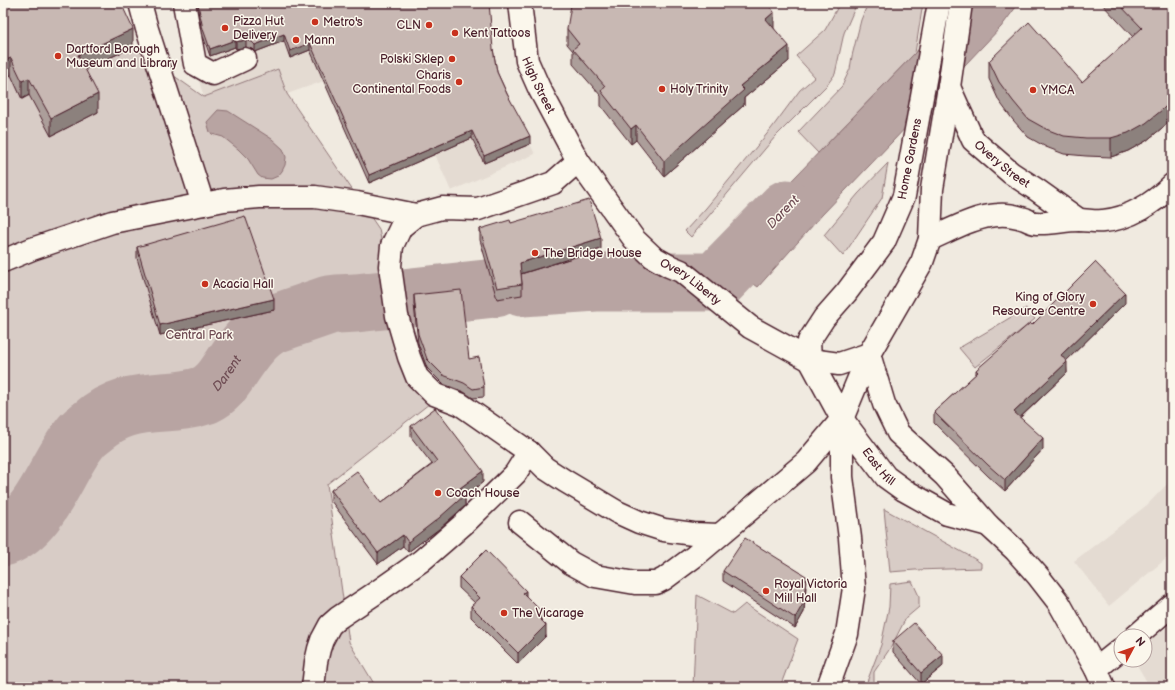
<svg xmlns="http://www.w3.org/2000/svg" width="1175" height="690" viewBox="0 0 1175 690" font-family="'Balsamiq Sans',sans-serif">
  <rect width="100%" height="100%" fill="#f0eae0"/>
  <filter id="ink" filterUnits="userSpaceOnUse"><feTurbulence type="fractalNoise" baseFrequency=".025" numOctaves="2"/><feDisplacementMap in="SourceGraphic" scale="8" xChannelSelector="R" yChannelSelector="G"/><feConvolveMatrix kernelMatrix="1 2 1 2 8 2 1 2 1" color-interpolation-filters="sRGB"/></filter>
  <g filter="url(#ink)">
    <!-- built -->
    <g fill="#e4dbd2">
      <path d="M219,3L492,50L497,79L535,154L451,191L392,57L287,94L278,69L204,97L179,19Z"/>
      <path d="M1172,479V551L1167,558L1109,606L1074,561L1147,505Z"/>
      <path d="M1172,624V687H1150L1134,660H1145V643Z"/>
    </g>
    <!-- green -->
    <g fill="#d8ccc6" stroke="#917678">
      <path d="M840,3H857L844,33L835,74L827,85L775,137L691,237L685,231L706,208L771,129L800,90L815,77L796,56L825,30Z"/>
      <path d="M868,3H923L915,53L818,153L798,132L842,86L850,69L852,56L861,20Z"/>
      <path d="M133,47L204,97L278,69L287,94L379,229L401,348L434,400L327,484L349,642L376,687H3V79L11,75L22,99Z"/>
      <path d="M888,163L882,198L843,256L824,235L858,194Z"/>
      <path d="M1026,308L1035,319L975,367L959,348L988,331Z"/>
      <path d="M884,509L973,558L981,563V568L915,570L890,572Z"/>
      <path d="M912,581L919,596V607L906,618L891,647L874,672V687H865L881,645L889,607L890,584Z"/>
      <path d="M697,595L733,614L745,604L798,639L780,687H693Z"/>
    </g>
    <!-- water -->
    <g fill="#b8a4a2" stroke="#8c6f72">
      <path d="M961,3H1019L1001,27L892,142L822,215L758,287L721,260L768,205L915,53Z"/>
      <path d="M218,110L228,111L272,139L283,149L286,157L285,165L282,171L278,176L271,179L262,178L258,175L248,159L238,149L223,137L212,134L210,132L207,122Z"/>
    </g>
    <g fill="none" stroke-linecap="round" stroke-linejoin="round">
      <!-- river -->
      <g stroke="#b8a4a2" stroke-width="59">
        <path d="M522,287L596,282H716L787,209"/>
        <path id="s1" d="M3,537C42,522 55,469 80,438C83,433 88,430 93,426C115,407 135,404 163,402C177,401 191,400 205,395C218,389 224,379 232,367C241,353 255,333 271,325L329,305L337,304L356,303L495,288"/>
      </g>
      <defs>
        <g id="minor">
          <path d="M140,3L147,29L203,204"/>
          <path d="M184,3L195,64L213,74L245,59"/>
          <path id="s2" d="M949,87L973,140L1011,173L1037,190L1079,220"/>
          <path d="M930,239C951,230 975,216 998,215C1008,214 1016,216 1025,219C1029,221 1033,223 1036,223C1050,224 1065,220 1079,220C1087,220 1095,222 1103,221C1129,219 1154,203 1172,185"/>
          <path d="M3,261L32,249L112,222L224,200L259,197H315L357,203L416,215"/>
          <path d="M529,452L545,468L565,481L617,512L639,522L664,530L693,534L719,535"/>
          <path d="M520,522L571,563L595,576L635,583H656L664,579L695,556L806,462L842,419L869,354"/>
          <path d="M1136,636L1172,605"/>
          <path d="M1096,669L1121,649"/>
          <path d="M313,687L316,662L319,649L322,640L330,625L338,618L374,594L421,561L443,542L467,521L515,474L529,452L460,404L434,394L417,377L409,357L397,316L390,266L392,246L401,227L416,215L442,208L478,209L553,183L578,161"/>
          <path d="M828,687L847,634L854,588L850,538L842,477V419"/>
        </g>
        <g id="major">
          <path id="s3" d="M520,3L527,61L539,88L578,161L634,239L653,257L669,266L681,271L750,327L810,360L839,364L869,354"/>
          <path id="s4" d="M939,3L904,196L884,242L846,293L824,318L809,341L810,360L842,419L886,477L904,490L947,514L988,525"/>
          <path d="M869,354L884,404L898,433L945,476L988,525L1015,550L1038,576L1059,603L1096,669L1104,687"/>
          <path d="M869,354L922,262L930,239L932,189L949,87L961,3"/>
        </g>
      </defs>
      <!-- minor casing -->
      <use href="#minor" stroke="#4a1f2b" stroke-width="25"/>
      <!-- major casing -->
      <use href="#major" stroke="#4a1f2b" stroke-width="25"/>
      <!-- minor -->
      <use href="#minor" stroke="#fbf7ec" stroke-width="22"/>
      <!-- major -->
      <use href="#major" stroke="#fbf7ec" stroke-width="22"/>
    </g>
    <!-- wall -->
    <g fill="#ac9e9a" stroke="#4a1f2b">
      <path d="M3,3L133,47L85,69L98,112L51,136L29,95L22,99L11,75Z"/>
      <path d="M1101,3H1172L1162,128L1146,141L1128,151L1111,157L1086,156L1064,154L1046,147L1028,137L1013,120L999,101L989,79V61L1082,82L1133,37Z"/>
      <path d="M198,4L493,49L497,72L530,144L484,163L472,138L369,183L310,50L290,58L284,41L255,52L252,49L246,47L236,49L235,47L210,56L203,36L198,11Z"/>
      <path d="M774,27V28L789,61L744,98V105L664,176L636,140L631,144L601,106V96L573,64V51L567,44V29Z"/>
      <path d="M511,223L601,249L521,274L522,284V295L497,299L480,240V229Z"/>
      <path d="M137,247L274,310L160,335L137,258Z"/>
      <path d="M414,295L469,359L484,387V397L473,398L464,392L443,384L427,368L418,343L414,304Z"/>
      <path d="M1125,303L1066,361L1067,373L1020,418L1043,449L1005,491L988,476L934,423V412L976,374V370L1032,325Z"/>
      <path d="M411,426L483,482L465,496V506L439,529L408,552L403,546L378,564L331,501V490L381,503L432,464L411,437Z"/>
      <path d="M723,571L806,587L804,612L795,628L723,581Z"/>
      <path d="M459,577L526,596L541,620L546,636L518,664L471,617V606L475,603L459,588Z"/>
      <path d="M893,641L943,666L921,684L893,652Z"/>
    </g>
    <!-- shaded-wall -->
    <g fill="#8c817d" stroke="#4a1f2b">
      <path d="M774,12V27L766,34V19Z"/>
      <path d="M133,29V47L78,72V55Z"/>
      <path d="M284,34V41L255,52V45Z"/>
      <path d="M235,40V47L210,56V49Z"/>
      <path d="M246,40V47L236,49V42Z"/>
      <path d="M310,43V50L290,58V51Z"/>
      <path d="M789,46V61L744,98V105L664,176V161L740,86Z"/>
      <path d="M11,58V75L3,79V61Z"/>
      <path d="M29,78V95L22,99V81Z"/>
      <path d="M98,94V112L51,136V118Z"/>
      <path d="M1172,100V119L1162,128L1146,141L1128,151L1111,157V138Z"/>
      <path d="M636,125V140L631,144V129Z"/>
      <path d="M472,131V138L369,183V175Z"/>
      <path d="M530,136V144L484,163V156Z"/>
      <path d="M601,238V249L520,274V263Z"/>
      <path d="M1125,293V303L1061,366V355Z"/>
      <path d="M274,299V310L160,335V325Z"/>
      <path d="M1067,362V373L1014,423V412Z"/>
      <path d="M1043,438V449L1005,491V480Z"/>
      <path d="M483,471V482L465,496V506L439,529L408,552V542L460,488Z"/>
      <path d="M403,535V546L378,564V553Z"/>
      <path d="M806,576L804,612L795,628V618Z"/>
      <path d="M526,591V601L523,593Z"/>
      <path d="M541,611V622L536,615Z"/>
      <path d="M546,625V636L518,664V653Z"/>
      <path d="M943,655V666L921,684V673Z"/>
    </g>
    <!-- building -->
    <g fill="#c8b8b3" stroke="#4a1f2b">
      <path d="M3,3H121L133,29L78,55L98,94L51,118L29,78L22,81L11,58L3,61Z"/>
      <path d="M201,3H489L493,49L497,72L507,94L530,136L484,156L472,131L369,175L310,43L290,51L284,34L255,45L252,42L246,40L236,42L235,40L210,49L203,29L198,4Z"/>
      <path d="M574,3H767L774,12L766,19L789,46L740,86L744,90L664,161L636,125L631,129L601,91L605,86L573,49L579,44L567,29L571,5Z"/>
      <path d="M1118,3H1172V100L1162,110L1146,123L1128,133L1111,138H1086L1064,136L1046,129L1028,119L1013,101L999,82L989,61L1029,22L1082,82L1142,28Z"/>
      <path d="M589,200L601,238L520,263L522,284L497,288L480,229L510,220L511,223Z"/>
      <path d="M245,216L274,299L160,325L137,247Z"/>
      <path d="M1095,262L1125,293L1061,355L1067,362L1014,412L1043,438L1005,480L988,465L934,412L978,372L976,370L1030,323L1032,325Z"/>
      <path d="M461,290L469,359L479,357L484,387L473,389L464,383L443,375L427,359L418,334L414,295Z"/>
      <path d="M435,408L483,471L460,488L465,495L439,518L408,542L403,535L378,553L331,490L357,471L381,503L437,461L411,426Z"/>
      <path d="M745,538L806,576L804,602L795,618L723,571Z"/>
      <path d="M486,550L526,591L523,593L541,611L536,615L546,625L518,653L471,606L480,598L459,577Z"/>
      <path d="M914,623L943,655L921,673L893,641Z"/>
    </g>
  </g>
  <!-- markers -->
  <g fill="#c8321e" stroke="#fbf7ec" stroke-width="1.5">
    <circle cx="315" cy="22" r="4"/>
    <circle cx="429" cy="25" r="4"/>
    <circle cx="225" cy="28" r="4"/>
    <circle cx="455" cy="33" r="4"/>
    <circle cx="296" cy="40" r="4"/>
    <circle cx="58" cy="56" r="4"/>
    <circle cx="452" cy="59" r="4"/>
    <circle cx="459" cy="82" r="4"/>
    <circle cx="662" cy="89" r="4"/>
    <circle cx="1033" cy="90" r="4"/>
    <circle cx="535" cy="253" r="4"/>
    <circle cx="205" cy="284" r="4"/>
    <circle cx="1093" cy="304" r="4"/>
    <circle cx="438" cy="493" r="4"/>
    <circle cx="766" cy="591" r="4"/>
    <circle cx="504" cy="613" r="4"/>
  </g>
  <g text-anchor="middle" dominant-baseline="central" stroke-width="3" stroke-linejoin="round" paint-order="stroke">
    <!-- poi labels -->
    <g font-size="12" fill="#4a1f2b" stroke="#fbf7ec" text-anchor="start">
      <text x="233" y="21">Pizza Hut<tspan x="233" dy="14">Delivery</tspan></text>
      <text x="323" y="22">Metro's</text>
      <text x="421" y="25" text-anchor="end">CLN</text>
      <text x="463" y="33">Kent Tattoos</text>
      <text x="304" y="40">Mann</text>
      <text x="66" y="49">Dartford Borough<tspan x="66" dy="14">Museum and Library</tspan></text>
      <text x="444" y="59" text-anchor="end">Polski Sklep</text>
      <text x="451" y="75" text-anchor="end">Charis<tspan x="451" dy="14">Continental Foods</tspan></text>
      <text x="670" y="89">Holy Trinity</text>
      <text x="1041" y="90">YMCA</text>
      <text x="543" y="253">The Bridge House</text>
      <text x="213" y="284">Acacia Hall</text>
      <text x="1085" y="297" text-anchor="end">King of Glory<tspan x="1085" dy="14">Resource Centre</tspan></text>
      <text x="446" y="493">Coach House</text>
      <text x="774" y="584">Royal Victoria<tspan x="774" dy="14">Mill Hall</tspan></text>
      <text x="512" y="613">The Vicarage</text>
    </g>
    <!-- street labels -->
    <g font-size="12" fill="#4a1f2b" stroke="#fbf7ec">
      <text stroke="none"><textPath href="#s3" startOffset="85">High Street</textPath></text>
      <text transform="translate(910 159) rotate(-79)">Home Gardens</text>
      <text stroke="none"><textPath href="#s2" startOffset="96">Overy Street</textPath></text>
      <text stroke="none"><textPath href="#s3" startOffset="338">Overy Liberty</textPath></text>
      <text stroke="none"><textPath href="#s4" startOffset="517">East Hill</textPath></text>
    </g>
    <!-- park labels -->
    <g font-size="12" fill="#6e4a52" stroke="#fbf7ec">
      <text x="199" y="335">Central Park</text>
    </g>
    <!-- water labels -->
    <g font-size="13" font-style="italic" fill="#704e55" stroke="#fbf7ec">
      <text transform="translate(783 212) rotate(-46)">Darent</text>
      <text stroke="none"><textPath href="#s1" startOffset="295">Darent</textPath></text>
    </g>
  </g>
  <!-- margin -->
  <rect width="1175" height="690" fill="none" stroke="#fbf7ec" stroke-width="16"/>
  <rect x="8" y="8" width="1159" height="674" fill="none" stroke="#4a1f2b" stroke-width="1.5" filter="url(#ink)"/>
  <!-- north arrow -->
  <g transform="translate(1133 648) rotate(49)"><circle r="19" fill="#fbf7ec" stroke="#b4a19f"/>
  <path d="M0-3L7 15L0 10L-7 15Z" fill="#c8321e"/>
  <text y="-6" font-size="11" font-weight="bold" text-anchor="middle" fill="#4a1f2b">N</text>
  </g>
</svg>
